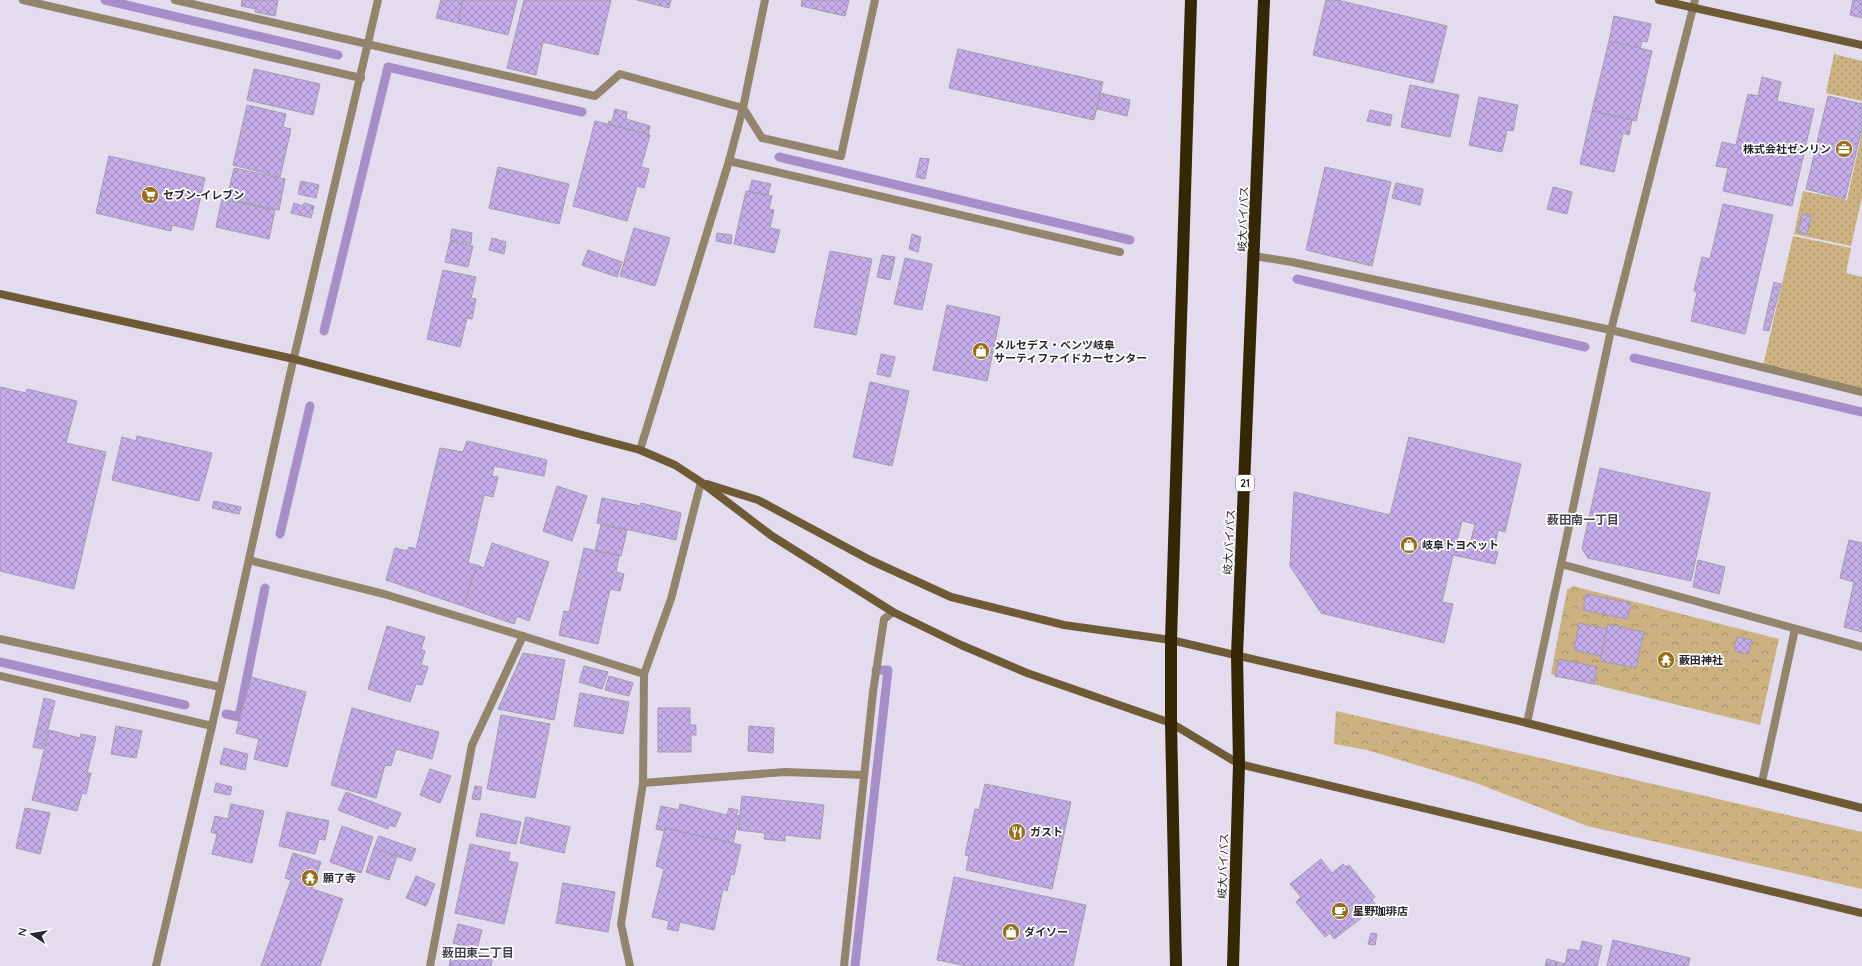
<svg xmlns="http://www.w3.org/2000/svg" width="1862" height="966" viewBox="0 0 1862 966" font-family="Quicksand,'Noto Sans JP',sans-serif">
  <defs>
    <pattern id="forest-crowns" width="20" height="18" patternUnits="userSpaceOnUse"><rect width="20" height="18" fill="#ccb280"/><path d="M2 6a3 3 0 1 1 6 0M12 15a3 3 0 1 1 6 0" fill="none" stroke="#a69169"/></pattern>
    <pattern id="park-dots" width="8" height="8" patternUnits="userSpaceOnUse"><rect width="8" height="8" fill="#ccb280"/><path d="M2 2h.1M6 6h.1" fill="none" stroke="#a69169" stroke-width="1.8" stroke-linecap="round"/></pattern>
    <pattern id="building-cross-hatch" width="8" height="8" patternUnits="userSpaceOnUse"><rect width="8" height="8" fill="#c5ade9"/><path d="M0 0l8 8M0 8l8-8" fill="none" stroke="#a08dbd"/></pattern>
  </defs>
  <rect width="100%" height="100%" fill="#e3dcee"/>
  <!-- forest -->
  <g fill="url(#forest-crowns)">
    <path d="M1573,586L1779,639L1760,725L1551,674L1567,590Z"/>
    <path d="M1336,711L1862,832V889L1587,826L1476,783L1367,750L1334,744Z"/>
  </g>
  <!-- park -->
  <g fill="url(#park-dots)">
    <path d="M1834,54L1862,61V101L1826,93Z"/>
    <path d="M1862,132V197L1851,246L1794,234L1803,191L1847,200Z"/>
    <path d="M1793,236L1851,248L1846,273L1862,277V391L1763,366Z"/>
  </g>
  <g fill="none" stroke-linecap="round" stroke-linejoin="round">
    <!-- stream -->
    <g stroke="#a68ec9" stroke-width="9">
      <path d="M105,0L338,55"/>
      <path d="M779,157L1130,240"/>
      <path d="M1297,279L1585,347"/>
      <path d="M324,331L388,67L582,112"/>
      <path d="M1634,358L1862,412"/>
      <path d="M280,534L310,406"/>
      <path d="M0,662L185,705"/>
      <path d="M226,714L239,717L265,588"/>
      <path d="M855,966L888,670H876"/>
    </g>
  </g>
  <!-- building -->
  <g fill="url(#building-cross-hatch)" stroke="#a19bab" fill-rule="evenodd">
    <path d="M242,0H278L275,16L255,12L256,9L241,6Z"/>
    <path d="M441,0H463L458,23L436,18Z"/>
    <path d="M463,0H517L508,35L458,23Z"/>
    <path d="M524,0H611L598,55L543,42L536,75L507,68Z"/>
    <path d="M637,0H671L669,8Z"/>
    <path d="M802,0H849L845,16L801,6Z"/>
    <path d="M1326,0H1337L1447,26L1433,83L1313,55Z"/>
    <path d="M1853,0H1862V18L1850,15Z"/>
    <path d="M1614,16L1651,24L1647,42L1642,41L1640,49L1609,41Z"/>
    <path d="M1609,41L1652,51L1636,121L1592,111Z"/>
    <path d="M958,49L1103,82L1094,120L949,88Z"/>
    <path d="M254,69L320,84L313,115L247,100Z"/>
    <path d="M1762,77L1781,82L1777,101L1814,109L1792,206L1723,191L1728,168L1716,166L1722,142L1736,145L1748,94L1758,96Z"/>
    <path d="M1410,85L1459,95L1450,137L1401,127Z"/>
    <path d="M1100,93L1130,100L1127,116L1097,109Z"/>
    <path d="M1828,96L1862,104V128L1845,199L1806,189Z"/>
    <path d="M1479,97L1518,105L1513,131L1507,130L1502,152L1469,145Z"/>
    <path d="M247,105L286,114L283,127L291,129L280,177L233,165Z"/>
    <path d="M615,109L627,112L626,119L650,126L648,135L608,124L609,121L612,122Z"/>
    <path d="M1370,110L1392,115L1390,126L1367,121Z"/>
    <path d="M1592,111L1632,120L1629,135L1623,133L1614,172L1580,164Z"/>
    <path d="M595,121L650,135L641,167L649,169L644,188L637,186L627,221L573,206Z"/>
    <path d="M109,156L205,178L193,230L172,225L171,231L96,213Z"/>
    <path d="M920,158L929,159L925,179L916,177Z"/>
    <path d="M498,167L569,184L559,224L489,208Z"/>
    <path d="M1325,167L1391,182L1372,266L1306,250Z"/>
    <path d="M234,168L285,179L279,210L227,199Z"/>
    <path d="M752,180L771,184L768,195L749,191Z"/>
    <path d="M301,181L319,185L316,198L298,194Z"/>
    <path d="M1396,183L1423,189L1420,205L1392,198Z"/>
    <path d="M1553,187L1572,192L1567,214L1547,209Z"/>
    <path d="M746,191L772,196L769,209L774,210L770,228L780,230L774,253L734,244Z"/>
    <path d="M222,199L275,210L269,239L216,227Z"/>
    <path d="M294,203L303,206L304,203L314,206L311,218L291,213Z"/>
    <path d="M1723,204L1773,215L1745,334L1691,321L1697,292L1694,291L1702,257L1710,259Z"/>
    <path d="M1802,214L1811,216L1807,234L1798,232Z"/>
    <path d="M634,228L670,238L655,286L620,276Z"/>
    <path d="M452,229L472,233L471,244L450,240Z"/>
    <path d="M717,233L732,235L731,244L716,241Z"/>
    <path d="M912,234L921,237L918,252L909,249Z"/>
    <path d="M492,238L506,242L504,254L489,250Z"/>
    <path d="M450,241L473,246L468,267L445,262Z"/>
    <path d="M588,250L622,262L617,277L582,265Z"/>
    <path d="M830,251L872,259L856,335L814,327Z"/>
    <path d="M882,255L895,257L890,280L877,277Z"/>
    <path d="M905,258L932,264L922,310L894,304Z"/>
    <path d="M443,270L476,277L471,298L476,299L472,319L467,318L460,347L427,339Z"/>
    <path d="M1774,282L1781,284L1769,331L1763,330Z"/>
    <path d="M947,305L1000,317L987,381L933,370Z"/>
    <path d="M881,354L895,357L890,377L877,374Z"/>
    <path d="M870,382L909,391L892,466L853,457Z"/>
    <path d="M0,387L26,393L27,389L77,401L66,443L106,452L74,589L0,571Z"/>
    <path d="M137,436L212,453L199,501L112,480L122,437L136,441Z"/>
    <path d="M1409,437L1521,464L1505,532L1498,530L1494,551L1498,552L1495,564L1453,555L1442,602L1453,604L1444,643L1321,613L1290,566L1294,492L1390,515ZM1462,521L1475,524L1470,544L1457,541Z"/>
    <path d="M467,441L547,460L544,476L494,466L492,476L498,477L493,497L484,495L468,563L477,565L463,606L386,580L395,548L407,551L409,547L416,549L440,448L463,452Z"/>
    <path d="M1600,468L1710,493L1691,581L1588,558L1582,549Z"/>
    <path d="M557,486L587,496L572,541L543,531Z"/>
    <path d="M602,498L641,506V503L681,513L676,540L597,523Z"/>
    <path d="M214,501L241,507L239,514L212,508Z"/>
    <path d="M601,525L627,530L621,556L595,550Z"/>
    <path d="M1849,540L1862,543V632L1844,627L1854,582L1840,578Z"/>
    <path d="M492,543L549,562L529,621L517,616L514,624L463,606L477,565L484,568Z"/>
    <path d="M584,548L619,556L616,572L624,574L620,591L610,589L598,644L559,635L564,611L569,612Z"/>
    <path d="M1698,560L1725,567L1719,594L1693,587Z"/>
    <path d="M1586,594L1631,603L1627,619L1583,610Z"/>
    <path d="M1579,623L1607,629L1601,656L1574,650Z"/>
    <path d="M1608,624L1644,632L1636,668L1600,661Z"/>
    <path d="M387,626L425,637L421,649L425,651L421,665L428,667L422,685L416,684L410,702L368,689Z"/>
    <path d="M1737,637L1752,640L1748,654L1734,651Z"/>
    <path d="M523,653L565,660L554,720L498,709Z"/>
    <path d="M1559,659L1597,667L1594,684L1555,676Z"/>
    <path d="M584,666L608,672L602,689L579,682Z"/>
    <path d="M609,676L633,683L629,696L605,690Z"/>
    <path d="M251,677L306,692L287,767L254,759L259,739L236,733Z"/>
    <path d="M580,693L629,702L623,734L574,726Z"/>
    <path d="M44,698L55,701L43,749L33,747Z"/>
    <path d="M352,708L439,732L432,759L396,749L391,766L385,765L376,798L331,785Z"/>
    <path d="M658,708H690V725H696V735H691V752H658Z"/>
    <path d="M501,715L550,724L535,798L487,789Z"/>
    <path d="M116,726L142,731L136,758L111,754Z"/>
    <path d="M749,726L774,728L773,753L748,751Z"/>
    <path d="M49,730L80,738L81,734L96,737L87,773H91L86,794L82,793L77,811L32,800Z"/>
    <path d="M224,748L248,754L245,770L220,764Z"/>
    <path d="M430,769L451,776L440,803L420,795Z"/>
    <path d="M216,783L232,787L230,795L214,792Z"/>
    <path d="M985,784L1071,802L1052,889L966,870L969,856L965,855L975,809L979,810Z"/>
    <path d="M475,786L482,787L480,800L472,799Z"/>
    <path d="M346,792L401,813L395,827L389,825L388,829L338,810Z"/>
    <path d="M742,796L824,805L820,839L785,835V841L764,839L765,833L738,830Z"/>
    <path d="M231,804L264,811L252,863L212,854L217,834L211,832L215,816L228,819Z"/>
    <path d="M680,804L727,815L729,808L738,810L736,815L739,816L733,844L665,828L664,831L656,829L661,806L679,810Z"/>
    <path d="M25,808L50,813L40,854L16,848Z"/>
    <path d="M287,812L329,821L325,840L319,839L315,854L279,846Z"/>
    <path d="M481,813L521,822L516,844L476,836Z"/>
    <path d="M526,817L570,827L564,853L520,843Z"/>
    <path d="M342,826L373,837L361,873L330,862Z"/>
    <path d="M665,828L741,845L734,875L731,874L727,891L723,889L714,930L680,922L678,931L667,929L669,921L652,917L664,869L656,866Z"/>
    <path d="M379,836L416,849L411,861L374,848Z"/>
    <path d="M470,844L510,853L508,861L518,863L504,924L455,913Z"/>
    <path d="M374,848L397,856L389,880L366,872Z"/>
    <path d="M293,853L321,862L312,889L343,899L320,966H261L291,880L285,878Z"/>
    <path d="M1321,859L1332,873L1343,864L1346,867L1349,865L1375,897L1372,900L1377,906L1334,939L1330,933L1325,937L1296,902L1301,897L1290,884Z"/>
    <path d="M416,876L435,884L426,906L406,898Z"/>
    <path d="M954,877L1086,905L1073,966H967L937,960Z"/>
    <path d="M563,883L615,892L608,932L556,923Z"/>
    <path d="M458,924L482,930L477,949L453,943Z"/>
    <path d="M1371,933L1377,934L1375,945L1368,944Z"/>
    <path d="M1613,940L1690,958L1688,966H1607Z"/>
    <path d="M1582,941L1602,946L1597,966H1545L1547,959L1565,964L1568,949L1580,951Z"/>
    <path d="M453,947L493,956L491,966H449Z"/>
  </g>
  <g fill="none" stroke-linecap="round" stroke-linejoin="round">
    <!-- lane -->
    <g stroke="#93856c" stroke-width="8">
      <path d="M743,108L762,138L841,156L875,0"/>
      <path d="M729,161L1120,252"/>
      <path d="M249,560L384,594L523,636"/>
      <path d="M643,783L785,772L864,775"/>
      <path d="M430,966L472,745L523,636L644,674"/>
      <path d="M630,966L621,924L643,783L644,674L671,599L701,482"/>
    </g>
    <!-- street -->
    <g stroke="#93856c" stroke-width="8">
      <path d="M23,0L361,78"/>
      <path d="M175,0L595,96L620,74L743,108"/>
      <path d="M1254,256L1292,262L1611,330L1862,392"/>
      <path d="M640,450L729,161L743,108L765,0"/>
      <path d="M1561,564L1862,647"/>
      <path d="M0,639L220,687"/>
      <path d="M0,676L212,726"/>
      <path d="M1527,723L1611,330L1695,0"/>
      <path d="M1762,782L1795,629"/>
      <path d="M156,966L212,726L288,383L378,0"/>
      <path d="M844,966L873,692L884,619L893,612"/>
    </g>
    <!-- secondary -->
    <g stroke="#6e5b35" stroke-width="8">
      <path d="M1659,0L1862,45"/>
      <path d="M0,294L294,359L640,450L675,465L701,482L772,536L893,612L961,645L1027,673L1171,723L1239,764L1862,913"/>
      <path d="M707,484L758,500L870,560L951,597L1064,625L1171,640L1527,723L1862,808"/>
    </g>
    <!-- highway -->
    <g stroke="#352604" stroke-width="12">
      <path d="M1176,966L1171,723V640L1191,0"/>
      <path d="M1233,966L1239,764L1237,655L1264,0"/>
    </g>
  </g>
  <!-- icons -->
  <defs>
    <symbol id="office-disc" viewBox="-11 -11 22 22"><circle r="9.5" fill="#957019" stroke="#fff"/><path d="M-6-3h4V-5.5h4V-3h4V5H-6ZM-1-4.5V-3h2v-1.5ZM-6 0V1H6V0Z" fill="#fff"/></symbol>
    <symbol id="supermarket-disc" viewBox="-11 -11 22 22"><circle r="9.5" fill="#957019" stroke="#fff"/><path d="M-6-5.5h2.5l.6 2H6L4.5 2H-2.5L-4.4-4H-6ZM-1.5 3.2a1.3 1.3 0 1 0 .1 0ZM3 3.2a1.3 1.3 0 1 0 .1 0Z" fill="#fff"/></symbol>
    <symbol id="shop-disc" viewBox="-11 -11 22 22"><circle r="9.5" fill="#957019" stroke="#fff"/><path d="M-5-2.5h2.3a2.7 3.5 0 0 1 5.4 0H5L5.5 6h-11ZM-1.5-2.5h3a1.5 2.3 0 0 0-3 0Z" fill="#fff"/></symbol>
    <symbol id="temple-disc" viewBox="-11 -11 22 22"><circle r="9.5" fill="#957019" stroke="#fff"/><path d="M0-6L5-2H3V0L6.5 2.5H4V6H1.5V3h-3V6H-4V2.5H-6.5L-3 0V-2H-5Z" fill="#fff"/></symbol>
    <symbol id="restaurant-disc" viewBox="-11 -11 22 22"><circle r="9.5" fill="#957019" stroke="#fff"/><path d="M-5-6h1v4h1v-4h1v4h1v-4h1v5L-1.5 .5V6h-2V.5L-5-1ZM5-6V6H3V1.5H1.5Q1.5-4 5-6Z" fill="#fff"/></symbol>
    <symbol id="cafe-disc" viewBox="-11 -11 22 22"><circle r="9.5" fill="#957019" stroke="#fff"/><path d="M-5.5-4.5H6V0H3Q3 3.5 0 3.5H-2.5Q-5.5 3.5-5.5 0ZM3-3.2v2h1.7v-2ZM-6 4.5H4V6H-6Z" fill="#fff"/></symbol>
  </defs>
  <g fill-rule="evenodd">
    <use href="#office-disc" x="1834" y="139" width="20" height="20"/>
    <use href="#supermarket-disc" x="140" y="185" width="20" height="20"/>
    <use href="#shop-disc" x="971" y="341" width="20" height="20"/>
    <use href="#shop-disc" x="1399" y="535" width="20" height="20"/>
    <use href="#temple-disc" x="1656" y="650" width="20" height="20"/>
    <use href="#restaurant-disc" x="1007" y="822" width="20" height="20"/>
    <use href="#temple-disc" x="300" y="868" width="20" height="20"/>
    <use href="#cafe-disc" x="1330" y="901" width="20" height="20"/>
    <use href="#shop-disc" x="1001" y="922" width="20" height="20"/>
  </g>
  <g text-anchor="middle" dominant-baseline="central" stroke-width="3.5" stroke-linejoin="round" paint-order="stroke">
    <!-- shield labels -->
    <rect fill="#fff" stroke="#6a686d" stroke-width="1" x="1236" y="475" width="18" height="16" rx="3"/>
    <g font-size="10" font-weight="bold" fill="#2a272e">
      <text x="1245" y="483">21</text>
    </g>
    <!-- poi labels -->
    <g font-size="11" font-weight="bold" fill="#2a272e" stroke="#fff" text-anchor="start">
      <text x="1831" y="149" text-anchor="end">株式会社ゼンリン</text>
      <text x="163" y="195">セブン-イレブン</text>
      <text x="994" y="345">メルセデス・ベンツ岐阜<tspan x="994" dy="13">サーティファイドカーセンター</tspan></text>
      <text x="1422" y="545">岐阜トヨペット</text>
      <text x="1679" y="660">藪田神社</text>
      <text x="1030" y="832">ガスト</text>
      <text x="323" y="878">願了寺</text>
      <text x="1353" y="911">星野珈琲店</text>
      <text x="1024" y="932">ダイソー</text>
    </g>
    <!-- street labels -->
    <g font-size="11" fill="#2a272e" stroke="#fff">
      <text transform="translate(1243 219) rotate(-88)">岐大バイパス</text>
      <text transform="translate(1229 542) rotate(-87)">岐大バイパス</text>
      <text transform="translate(1223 866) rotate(-88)">岐大バイパス</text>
    </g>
    <!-- neighbourhood labels -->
    <g font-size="12" font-weight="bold" fill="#484351" stroke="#fff">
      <text x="1583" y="519">薮田南一丁目</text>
      <text x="478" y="952">薮田東二丁目</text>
    </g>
  </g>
  <!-- north arrow -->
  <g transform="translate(32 934) rotate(282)" stroke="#ffffff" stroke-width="3" paint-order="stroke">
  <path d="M0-3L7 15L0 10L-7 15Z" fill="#2a272e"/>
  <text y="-6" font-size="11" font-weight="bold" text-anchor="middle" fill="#2a272e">N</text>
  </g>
</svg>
